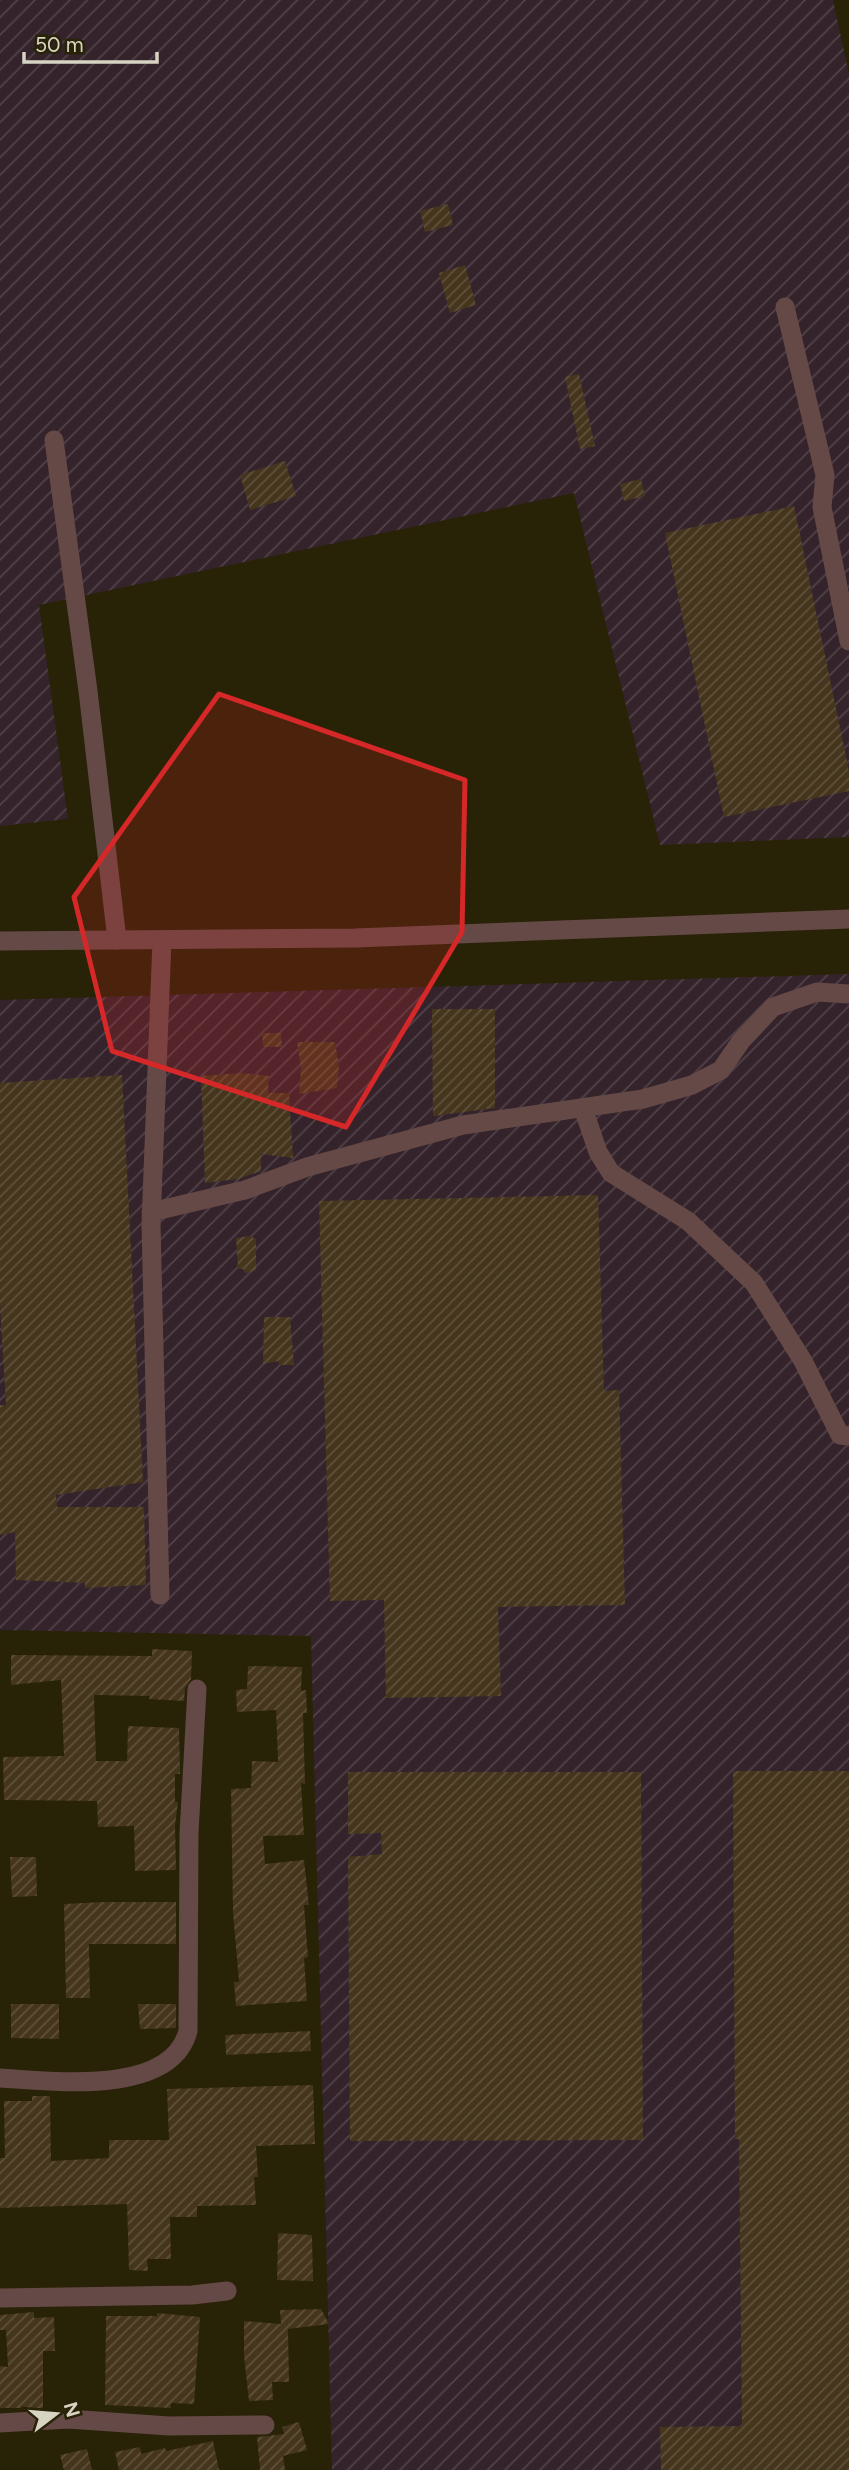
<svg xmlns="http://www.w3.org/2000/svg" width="849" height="2470" viewBox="0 0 849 2470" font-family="Figtree,sans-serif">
  <defs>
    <pattern id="industrial-furrows" width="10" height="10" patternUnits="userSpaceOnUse" patternTransform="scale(1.75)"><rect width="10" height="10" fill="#34232b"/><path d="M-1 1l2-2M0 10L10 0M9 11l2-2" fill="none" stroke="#514248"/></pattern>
    <pattern id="building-hatch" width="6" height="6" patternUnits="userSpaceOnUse" patternTransform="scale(1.75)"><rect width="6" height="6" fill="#45351d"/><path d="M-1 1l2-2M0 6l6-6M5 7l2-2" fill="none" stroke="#5f513c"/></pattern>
  </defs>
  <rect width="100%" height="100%" fill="#282206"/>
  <!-- industrial -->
  <g fill="url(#industrial-furrows)">
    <path d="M0,0H833L849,74V837L660,845L574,493L39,605L68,819L0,826Z"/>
    <path d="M849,974V2470H332L311,1636L0,1630V1000Z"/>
  </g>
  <!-- building -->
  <g fill="url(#building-hatch)">
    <path d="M448,204L453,225L425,232L420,211Z"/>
    <path d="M465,265L476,305L450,313L439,273Z"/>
    <path d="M579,374L595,446L580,449L565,377Z"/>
    <path d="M285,461L296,496L250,510L240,475Z"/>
    <path d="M641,479L645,496L624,501L620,484Z"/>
    <path d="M794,506L849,771V791L724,817L665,533Z"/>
    <path d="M432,1009H495V1108L433,1116Z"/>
    <path d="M262,1033H281L282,1047H263Z"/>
    <path d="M297,1042H335L339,1066L337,1088L299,1094L301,1068Z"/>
    <path d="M242,1073L269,1076L268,1093H289L293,1158L261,1154V1171L238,1179L205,1183L201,1076Z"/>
    <path d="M122,1075L143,1482L56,1495L57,1507H144L146,1585L85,1588V1583L16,1580L15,1532L0,1535V1405H6L0,1304V1083Z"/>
    <path d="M598,1195L604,1391L619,1390L625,1605L498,1607L501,1696L386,1698L384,1600L330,1601L319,1201Z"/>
    <path d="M249,1236L256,1239V1270L245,1273L243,1269H238L236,1238Z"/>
    <path d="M264,1317H290L294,1365H279V1361L263,1364Z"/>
    <path d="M152,1649L192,1651L191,1679L185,1688L184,1701L149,1699L150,1696L94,1695L96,1761H127L128,1726L179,1728L180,1774H175V1802H178L175,1825L176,1870L135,1871L134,1826L98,1827L97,1801L4,1800L3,1757L64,1756L61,1680L11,1685V1655L152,1656Z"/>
    <path d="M248,1666L302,1667L301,1691L306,1690L307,1713H303L305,1784L301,1783L304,1835L263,1836L265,1864L304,1860L309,1905H304L308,1957L304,1958L307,2001L236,2006L234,1982H239L233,1912L231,1789L251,1788L252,1761L278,1762L276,1710L237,1712L236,1690L247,1689Z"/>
    <path d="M733,1771H849V2470H661L660,2427L742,2426L739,2139H735Z"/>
    <path d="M348,1772H641L643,2140L350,2141L348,1857L382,1854L381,1833L348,1834Z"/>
    <path d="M10,1857H36L37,1896L12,1897Z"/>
    <path d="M103,1902H176V1944H89L90,1998H66L64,1904Z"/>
    <path d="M11,2004H59V2039L11,2038Z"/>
    <path d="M138,2004H176V2028L140,2029Z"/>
    <path d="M310,2031L311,2051L226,2055L225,2035Z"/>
    <path d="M313,2085L315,2144L256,2146L258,2177H254L256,2205L197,2206V2217H170L171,2259H147L148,2271L129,2270L127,2204L0,2208V2158H5L4,2101H32V2096H50L51,2161L109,2158V2140H169L167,2089Z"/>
    <path d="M278,2233L312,2235L313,2281L277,2280Z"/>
    <path d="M321,2309L329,2324L288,2329L289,2382H272L273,2400L249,2401L244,2356V2321L281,2324L280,2310Z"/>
    <path d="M34,2312V2318L54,2317L55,2351H43V2408H0V2366L8,2367L6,2330H0V2315Z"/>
    <path d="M157,2313L200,2317L194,2404L171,2403V2408L105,2405L106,2316H157Z"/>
    <path d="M299,2422L307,2450L283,2456L285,2470H260L257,2437L284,2434L282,2427Z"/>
    <path d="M213,2441L219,2470H119L115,2452L140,2447L141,2454L165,2448L166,2451Z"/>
    <path d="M87,2449L92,2470H64L60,2455Z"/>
  </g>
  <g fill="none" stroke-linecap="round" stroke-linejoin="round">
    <!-- minor -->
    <g stroke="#654946" stroke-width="19">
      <path d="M785,307L825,475L822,507L849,641"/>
      <path d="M54,440L88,691L117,940"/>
      <path d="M0,941L355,938L849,919"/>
      <path d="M583,1108L598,1152L611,1173L688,1221L754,1283L803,1361L840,1435L849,1436"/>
      <path d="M151,1212L245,1190L307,1167L463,1125L643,1099L692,1085L721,1070L741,1041L773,1007L817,992L849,994"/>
      <path d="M160,1595L151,1224L162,940"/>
      <path d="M0,2078C51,2081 171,2097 188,2031L189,1833L197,1689"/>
      <path d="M0,2298L192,2295L227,2291"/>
      <path d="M0,2423L68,2419L169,2426L265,2425"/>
    </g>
  </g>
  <!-- marked area -->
  <path fill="#d62828" fill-opacity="0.2" stroke="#d62828" stroke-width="5" stroke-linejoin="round" d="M219,694L465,780L462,932L346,1127L112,1051L74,897Z"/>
  <!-- north arrow -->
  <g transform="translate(56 2414) rotate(74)" stroke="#282206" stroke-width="5" paint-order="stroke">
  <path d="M0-5L12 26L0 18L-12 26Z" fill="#d8d4c4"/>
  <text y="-10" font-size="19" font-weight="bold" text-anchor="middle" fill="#d8d4c4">N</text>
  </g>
  <!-- scale -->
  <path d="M24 52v10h133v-10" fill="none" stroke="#d8d4c4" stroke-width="3.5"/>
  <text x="35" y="52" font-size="21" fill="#d8d4c4" stroke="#282206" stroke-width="5" paint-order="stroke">50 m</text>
</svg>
